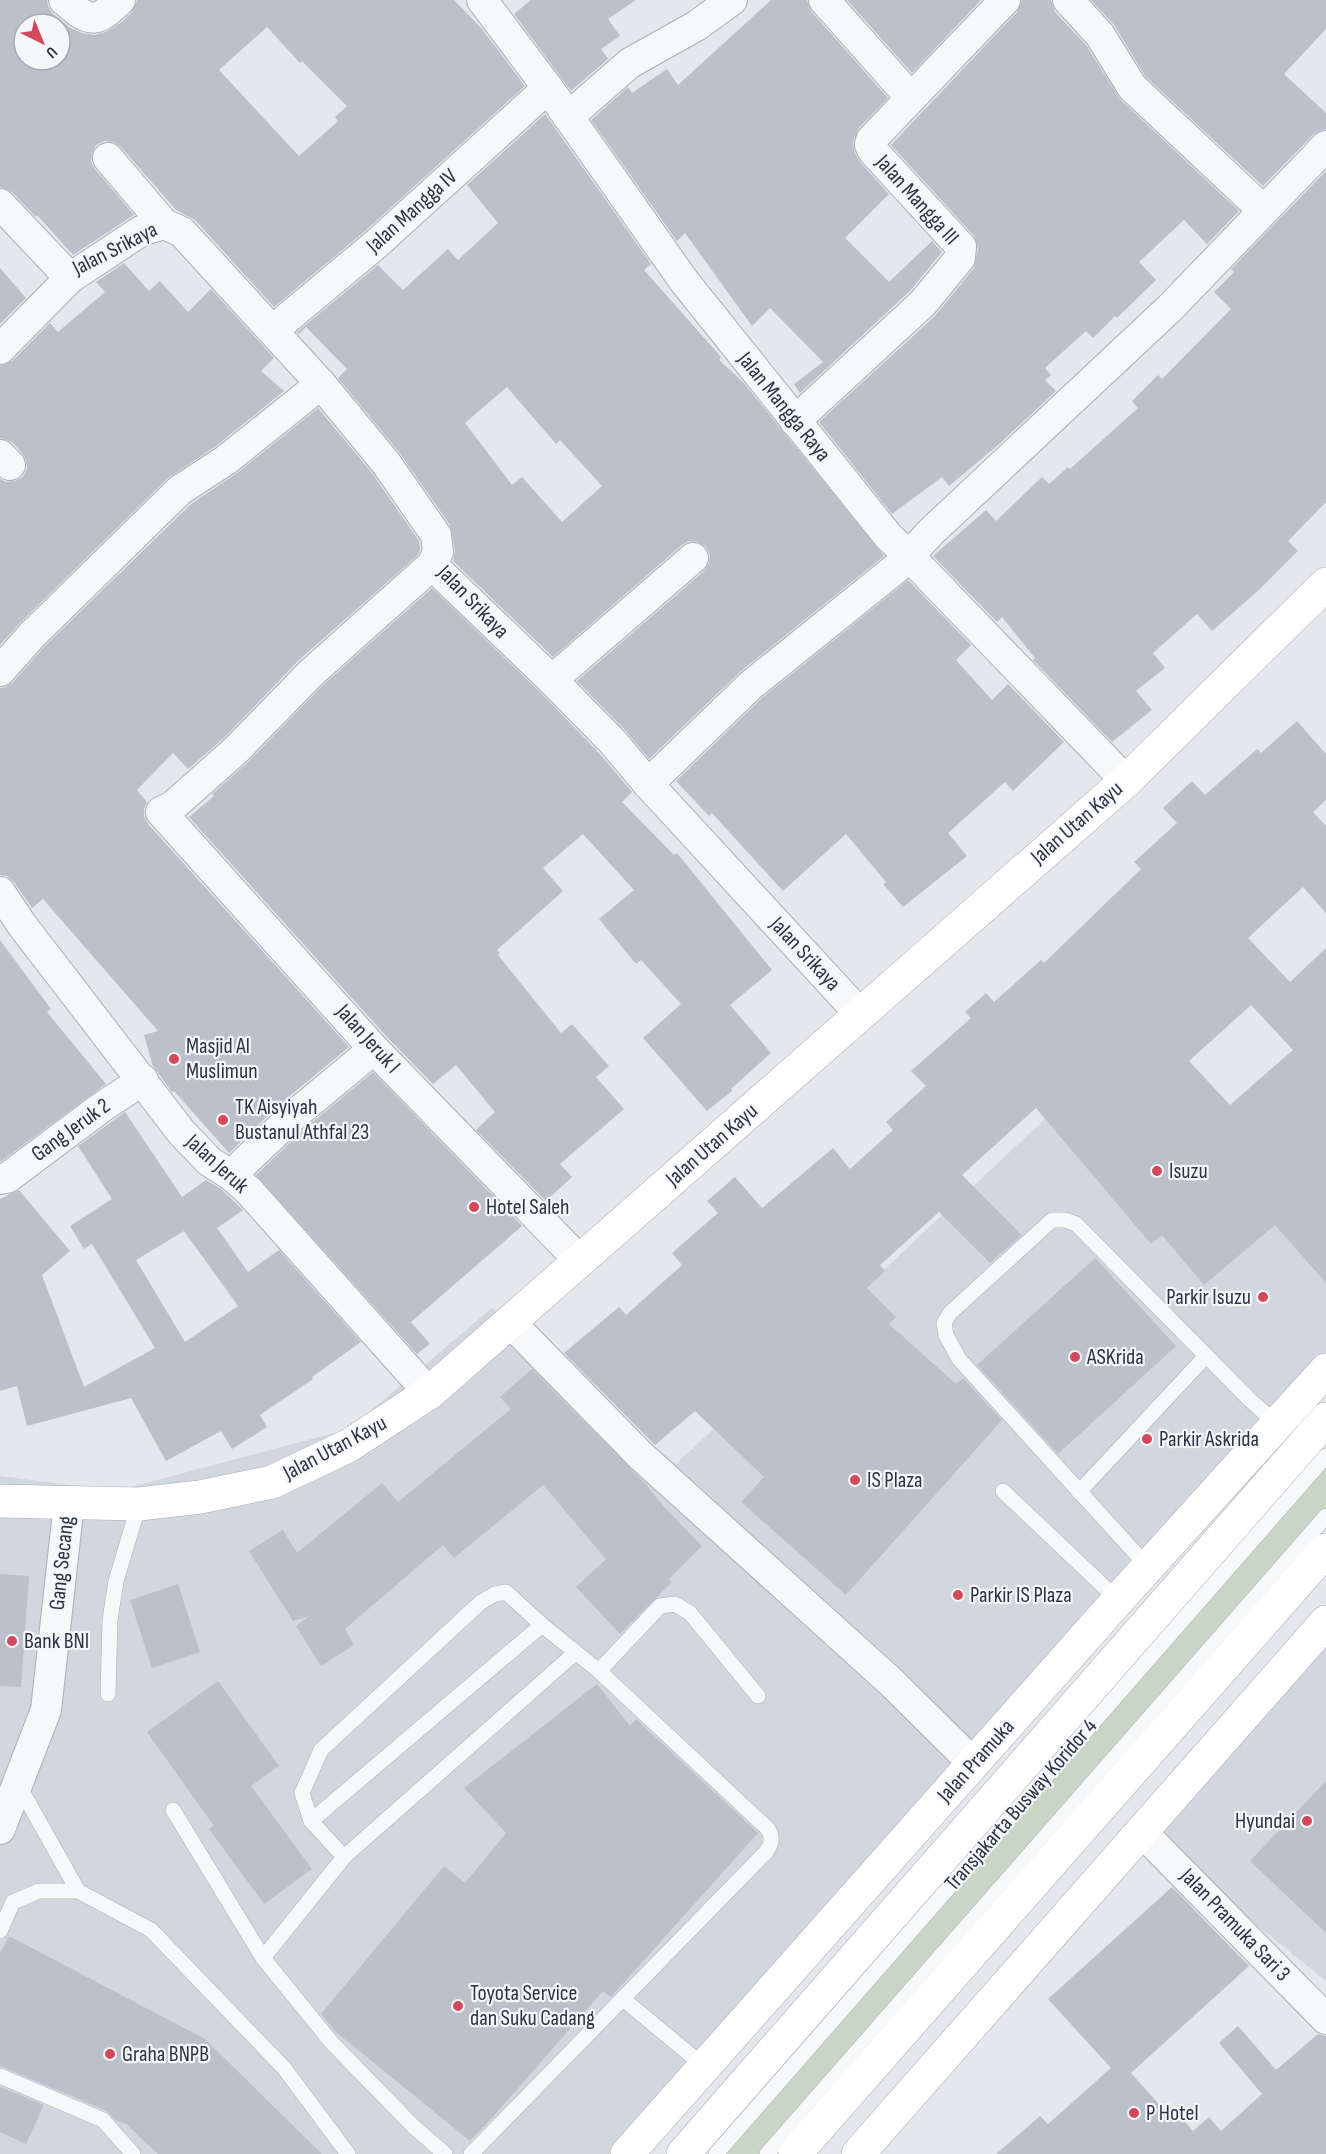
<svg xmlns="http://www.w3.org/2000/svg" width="1326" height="2154" viewBox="0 0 1326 2154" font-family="'Sofia Sans Condensed',sans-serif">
  <rect width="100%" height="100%" fill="#e4e7ec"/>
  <!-- built -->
  <g fill="#d2d6de">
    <path d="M1139,1031L1326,1259V1368L633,2154H0V1476L116,1491L349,1429L492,1308L676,1464Z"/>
    <path d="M1326,1617V1981L1142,1832Z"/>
  </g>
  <!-- green -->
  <path fill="#c9d6c5" d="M1326,1456V1516L767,2154H716Z"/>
  <!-- building -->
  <g fill="#bbc0ca" fill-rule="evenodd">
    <path d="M0,0H47L48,6L52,13L69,27L82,33L94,35L106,32L122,22L132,12L137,0H454L482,29L525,86L364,232L274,307L195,220L176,210L121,147L114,142L105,141L96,145L92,153L91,162L95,169L134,215L73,255L37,215L36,217L12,192L0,187ZM24,24H60V60H24ZM267,27L300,63L302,61L347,106L335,117L338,121L299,156L219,70Z"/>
    <path d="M531,0H636L608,19L620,36L601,49L608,59L571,91L514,14Z"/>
    <path d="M771,0H807L811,11L888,98L859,128L853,142L855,153L860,162L889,194L845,238L889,282L932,241L942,252L910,291L800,393L794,384L823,362L770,308L752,326L685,233L677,241L591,120L628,87L632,93L667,69L678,85Z"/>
    <path d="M847,0H981L912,73Z"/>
    <path d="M1022,0H1051L1055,12L1086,45L1120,99L1239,211L1207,244L1184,220L1139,262L1156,280L1117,318L1115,316L1093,338L1086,331L1045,368L1051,375L1045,380L1056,391L998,445L949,486L942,477L892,514L819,422L935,316L974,268L978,249L974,236L891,145L1017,12Z"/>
    <path d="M1091,0H1326V29L1284,74L1326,113V129L1321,130L1314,134L1263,186L1145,76L1115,26Z"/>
    <path d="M545,114L651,264L644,270L721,357L719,360L743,382L884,556L740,672L649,759L624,729L577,681L704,571L709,563L710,555L706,547L698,542L689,541L682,545L553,657L453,561L455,550L450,525L399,452L338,378L347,369L306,327L299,334L297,332L378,265L403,290L448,249L458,260L498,223L467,185ZM507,387L556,444L560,440L602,486L562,522L522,477L512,485L465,423Z"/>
    <path d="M1326,171V502L1288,541L1298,551L1259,590L1212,631L1197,614L1153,653L1165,668L1136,691L1152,710L1112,742L1033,660L1035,658L1002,617L997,622L933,556L986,510L996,521L1042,477L1049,484L1068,467L1070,469L1138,408L1132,401L1158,375L1162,379L1231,309L1214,292L1234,272L1231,269Z"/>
    <path d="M124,263L149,291L160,281L188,312L211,289L274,358L261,371L284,391L216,446L168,478L20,623L0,645V479L6,482L15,481L23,477L27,469L26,460L22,453L12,442L0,438V366L12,361L50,323L58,332L105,292L96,282Z"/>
    <path d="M0,268L26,298L0,324Z"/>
    <path d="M318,408L372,473L419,541L420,549L418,555L299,660L224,738L188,769L173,753L137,790L147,802L144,809V816L148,824L349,1047L280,1104L229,1153L174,1091L172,1092L153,1066L144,1035L158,1031L43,899L32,908L14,882L7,876L0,875V688L6,687L13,682L44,647L191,504L237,473Z"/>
    <path d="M908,580L971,645L956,660L992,700L1008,684L1064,742L1013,791L1005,782L948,833L967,856L903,907L883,884L886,882L846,834L783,891L712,813L709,816L676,781L762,698Z"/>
    <path d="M432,588L540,692L599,753L632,792L622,802L674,855L677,853L772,970L730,1005L771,1053L731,1089L732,1091L707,1111L643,1038L681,1004L641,960L636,964L599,919L634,890L583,834L543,868L563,891L497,950L500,953L498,955L561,1033L572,1024L609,1066L596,1077L624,1109L560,1164L572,1177L546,1201L476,1130L495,1112L456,1065L433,1084L387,1037L189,817L214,796L212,794L248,762L323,685Z"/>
    <path d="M1297,721L1326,754V800L1313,812L1326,826V913L1303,887L1248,938L1290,982L1326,948V1283L1275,1225L1204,1285L1162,1235L1151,1244L1036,1108L962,1175L1022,1235L990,1263L939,1212L880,1265L885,1271L867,1288L896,1317L889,1324L956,1384L963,1378L1002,1420L846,1595L741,1502L764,1477L695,1411L655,1445L564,1353L619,1307L626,1315L682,1265L672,1253L718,1213L707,1201L735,1177L762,1208L833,1148L850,1169L893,1130L886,1122L926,1086L911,1071L971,1018L965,1012L986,993L994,1002L1041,960L1044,963L1141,869L1134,862L1177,823L1163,808L1192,781L1205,795L1257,749L1261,753ZM1251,1005L1293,1050L1230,1105L1189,1061Z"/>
    <path d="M0,940L51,1009L47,1012L106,1084L0,1162Z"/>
    <path d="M373,1072L522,1226L411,1322L430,1344L417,1354L256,1175L303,1130Z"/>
    <path d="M125,1112L182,1197L206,1180L221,1189L243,1210L217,1228L248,1272L279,1250L361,1342L312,1377L313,1379L260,1415L267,1427L232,1449L221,1431L166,1461L131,1398L27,1426L17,1386L0,1391V1199L19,1190L70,1251L42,1275L84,1387L155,1348L92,1244L84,1249L70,1226L112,1199L78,1146ZM184,1231L238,1306L185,1342L136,1260Z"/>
    <path d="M1095,1258L1176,1346L1058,1454L977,1365Z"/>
    <path d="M532,1369L644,1482L664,1507L702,1546L669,1579L672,1582L620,1634L576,1587L606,1559L543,1485L454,1558L443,1545L345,1629L354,1645L321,1666L296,1626L309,1616L293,1621L249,1551L283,1530L297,1553L382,1483L398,1502L511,1409L500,1397Z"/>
    <path d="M0,1574L29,1576L21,1687L0,1686Z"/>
    <path d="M178,1584L200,1652L152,1668L130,1600Z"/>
    <path d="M218,1681L279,1766L251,1786L312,1869L264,1904L209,1829L214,1826L147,1732Z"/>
    <path d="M597,1684L630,1726L636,1719L758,1833L611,1997L603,1991L492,2118L470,2141L336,2032L321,2014L444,1866L465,1883L506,1833L464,1788Z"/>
    <path d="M1326,1781V1933L1250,1861Z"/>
    <path d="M1172,1887L1249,1966L1131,2073L1173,2120L1179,2115L1193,2131L1209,2117L1221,2131L1262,2094L1219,2043L1238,2026L1276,2070L1318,2034L1326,2036V2154H996L1040,2116L1048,2124L1111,2068L1048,1999Z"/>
    <path d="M9,1936L205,2039L322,2154H158L126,2124L116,2120L107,2111L0,2066V1954Z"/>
    <path d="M0,2087L44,2105L26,2144L0,2132Z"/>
  </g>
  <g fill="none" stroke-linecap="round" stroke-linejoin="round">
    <defs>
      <g id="lane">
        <path d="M1003,1491L1118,1600"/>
        <path d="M1079,1492L1206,1356"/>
        <path d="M1148,1567L959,1359L946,1335L944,1323L950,1313L1052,1220H1065L1076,1224L1250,1400L1278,1425"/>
        <path d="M599,1671L660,1606L675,1604L690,1613L758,1696"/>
        <path d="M108,1694L110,1620L116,1581L139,1504"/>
        <path d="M18,1784L78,1891"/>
        <path d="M173,1810L263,1958L332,2043L414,2127L445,2154"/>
        <path d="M311,1821L542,1625"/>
        <path d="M344,1857L575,1653"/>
        <path d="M0,1931L13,1902L39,1891H78L151,1930L284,2068L348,2154"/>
        <path d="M263,1958L344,1857L311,1821L302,1793L321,1750L481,1602L495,1594L506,1592L542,1625L599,1671L768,1829C773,1838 772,1843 766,1852L471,2154"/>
        <path d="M623,1999L705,2067"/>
        <path d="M0,2076L103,2120L133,2154"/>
        <path d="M716,2154L1326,1456"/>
        <path d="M767,2154L1326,1516"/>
      </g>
      <g id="street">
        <path d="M64,0C89,22 95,25 120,0"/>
        <path d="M482,0L548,88L684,281L888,536L909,556L1126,781"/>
        <path d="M824,0L911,98"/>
        <path d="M1068,0L1100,35L1132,87L1263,210"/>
        <path d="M568,117L630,63L696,26L732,0"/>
        <path d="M108,158L164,224"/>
        <path d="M0,204L70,278L141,231L164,224L182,232L321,384L386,463L436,535L438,552L432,565L311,673L236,750L173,806L161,812L374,1049L580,1261"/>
        <path d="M273,330L375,245L548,88"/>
        <path d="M0,349L70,278"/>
        <path d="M795,421L923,303L960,258L961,247L873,151L870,145L871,140L1005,0"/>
        <path d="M0,455L10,465"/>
        <path d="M432,565L552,680L612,741L648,784L860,1014"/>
        <path d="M0,671L32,635L180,490L226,460L321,384"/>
        <path d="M552,680L693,558"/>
        <path d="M648,784L751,685L900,565L932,531L1170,308L1326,146"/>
        <path d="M0,892L22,925L182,1133L210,1162L231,1175L249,1191L429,1393"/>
        <path d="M231,1175L292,1117L374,1049"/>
        <path d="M0,1179L7,1178L102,1107L143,1080"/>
        <path d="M510,1322L640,1455L890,1681L974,1764"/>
        <path d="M0,1829L46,1710L69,1503"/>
        <path d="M1142,1832L1326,2019"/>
      </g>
      <path id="secondary" d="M0,1501L139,1504L200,1497L272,1482L348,1446L429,1393L1126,781L1326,584"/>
      <g id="primary">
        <path d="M627,2154L1118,1600L1326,1370"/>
        <path d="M683,2154L1326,1419"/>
        <path d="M795,2154L1326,1550"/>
        <path d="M858,2154L1326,1622"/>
      </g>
    </defs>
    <!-- lane casing -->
    <use href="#lane" stroke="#a9aeb7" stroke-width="16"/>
    <!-- street casing -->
    <use href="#street" stroke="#a9aeb7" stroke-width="32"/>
    <!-- secondary casing -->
    <use href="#secondary" stroke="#a9aeb7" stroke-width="34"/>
    <!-- primary casing -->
    <use href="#primary" stroke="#a3abb8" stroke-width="34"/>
    <!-- lane -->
    <use href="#lane" stroke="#f7f8fa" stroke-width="15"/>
    <!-- street -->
    <use href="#street" stroke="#f7f8fa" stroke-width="30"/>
    <!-- secondary -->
    <use href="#secondary" stroke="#fff" stroke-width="33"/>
    <!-- primary -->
    <use href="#primary" stroke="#fff" stroke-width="33"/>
  </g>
  <!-- markers -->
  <g fill="#d1495b" stroke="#f4f6f9" stroke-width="2">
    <circle cx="174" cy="1059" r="6"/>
    <circle cx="223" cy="1120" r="6"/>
    <circle cx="1157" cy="1171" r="6"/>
    <circle cx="474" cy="1207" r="6"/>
    <circle cx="1263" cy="1297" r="6"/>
    <circle cx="1075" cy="1357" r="6"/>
    <circle cx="1147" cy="1439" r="6"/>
    <circle cx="855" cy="1480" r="6"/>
    <circle cx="958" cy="1595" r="6"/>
    <circle cx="12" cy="1641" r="6"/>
    <circle cx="1307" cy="1821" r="6"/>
    <circle cx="458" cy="2006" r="6"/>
    <circle cx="110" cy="2054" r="6"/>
    <circle cx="1134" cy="2113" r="6"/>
  </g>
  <g text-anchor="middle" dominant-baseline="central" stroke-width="4.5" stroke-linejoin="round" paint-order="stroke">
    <!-- street labels -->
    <g font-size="22" fill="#2b3445" stroke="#f4f6f9">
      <text transform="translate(917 200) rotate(48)">Jalan Mangga III</text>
      <text transform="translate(412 211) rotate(-42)">Jalan Mangga IV</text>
      <text transform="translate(115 249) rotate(-27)">Jalan Srikaya</text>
      <text transform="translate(784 407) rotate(51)">Jalan Mangga Raya</text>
      <text transform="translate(473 602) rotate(46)">Jalan Srikaya</text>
      <text transform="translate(1077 823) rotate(-41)">Jalan Utan Kayu</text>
      <text transform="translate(805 954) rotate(47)">Jalan Srikaya</text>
      <text transform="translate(368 1039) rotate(48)">Jalan Jeruk I</text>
      <text transform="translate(71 1130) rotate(-36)">Gang Jeruk 2</text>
      <text transform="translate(712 1145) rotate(-41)">Jalan Utan Kayu</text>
      <text transform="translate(217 1164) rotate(42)">Jalan Jeruk</text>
      <text transform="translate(335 1448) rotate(-28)">Jalan Utan Kayu</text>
      <text transform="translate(62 1563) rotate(-84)">Gang Secang</text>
      <text transform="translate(976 1761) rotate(-48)">Jalan Pramuka</text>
      <text transform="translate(1021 1805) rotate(-49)">Transjakarta Busway Koridor 4</text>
      <text transform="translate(1235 1925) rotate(46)">Jalan Pramuka Sari 3</text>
    </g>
    <!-- poi labels -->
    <g font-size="22" fill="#2b3445" stroke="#f4f6f9" text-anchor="start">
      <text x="186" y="1046">Masjid Al<tspan x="186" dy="25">Muslimun</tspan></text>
      <text x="235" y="1107">TK Aisyiyah<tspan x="235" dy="25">Bustanul Athfal 23</tspan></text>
      <text x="1169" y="1171">Isuzu</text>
      <text x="486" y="1207">Hotel Saleh</text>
      <text x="1251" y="1297" text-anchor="end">Parkir Isuzu</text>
      <text x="1087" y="1357">ASKrida</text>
      <text x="1159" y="1439">Parkir Askrida</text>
      <text x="867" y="1480">IS Plaza</text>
      <text x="970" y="1595">Parkir IS Plaza</text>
      <text x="24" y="1641">Bank BNI</text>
      <text x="1295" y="1821" text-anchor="end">Hyundai</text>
      <text x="470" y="1993">Toyota Service<tspan x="470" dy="25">dan Suku Cadang</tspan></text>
      <text x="122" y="2054">Graha BNPB</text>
      <text x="1146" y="2113">P Hotel</text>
    </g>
  </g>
  <!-- north arrow -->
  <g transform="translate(42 42) rotate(137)"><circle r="28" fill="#f4f6f9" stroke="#a4a8b1" stroke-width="1.5"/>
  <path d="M0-4.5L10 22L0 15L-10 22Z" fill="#d1495b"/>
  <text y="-9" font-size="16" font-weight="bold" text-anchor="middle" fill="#2b3445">U</text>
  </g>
</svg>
